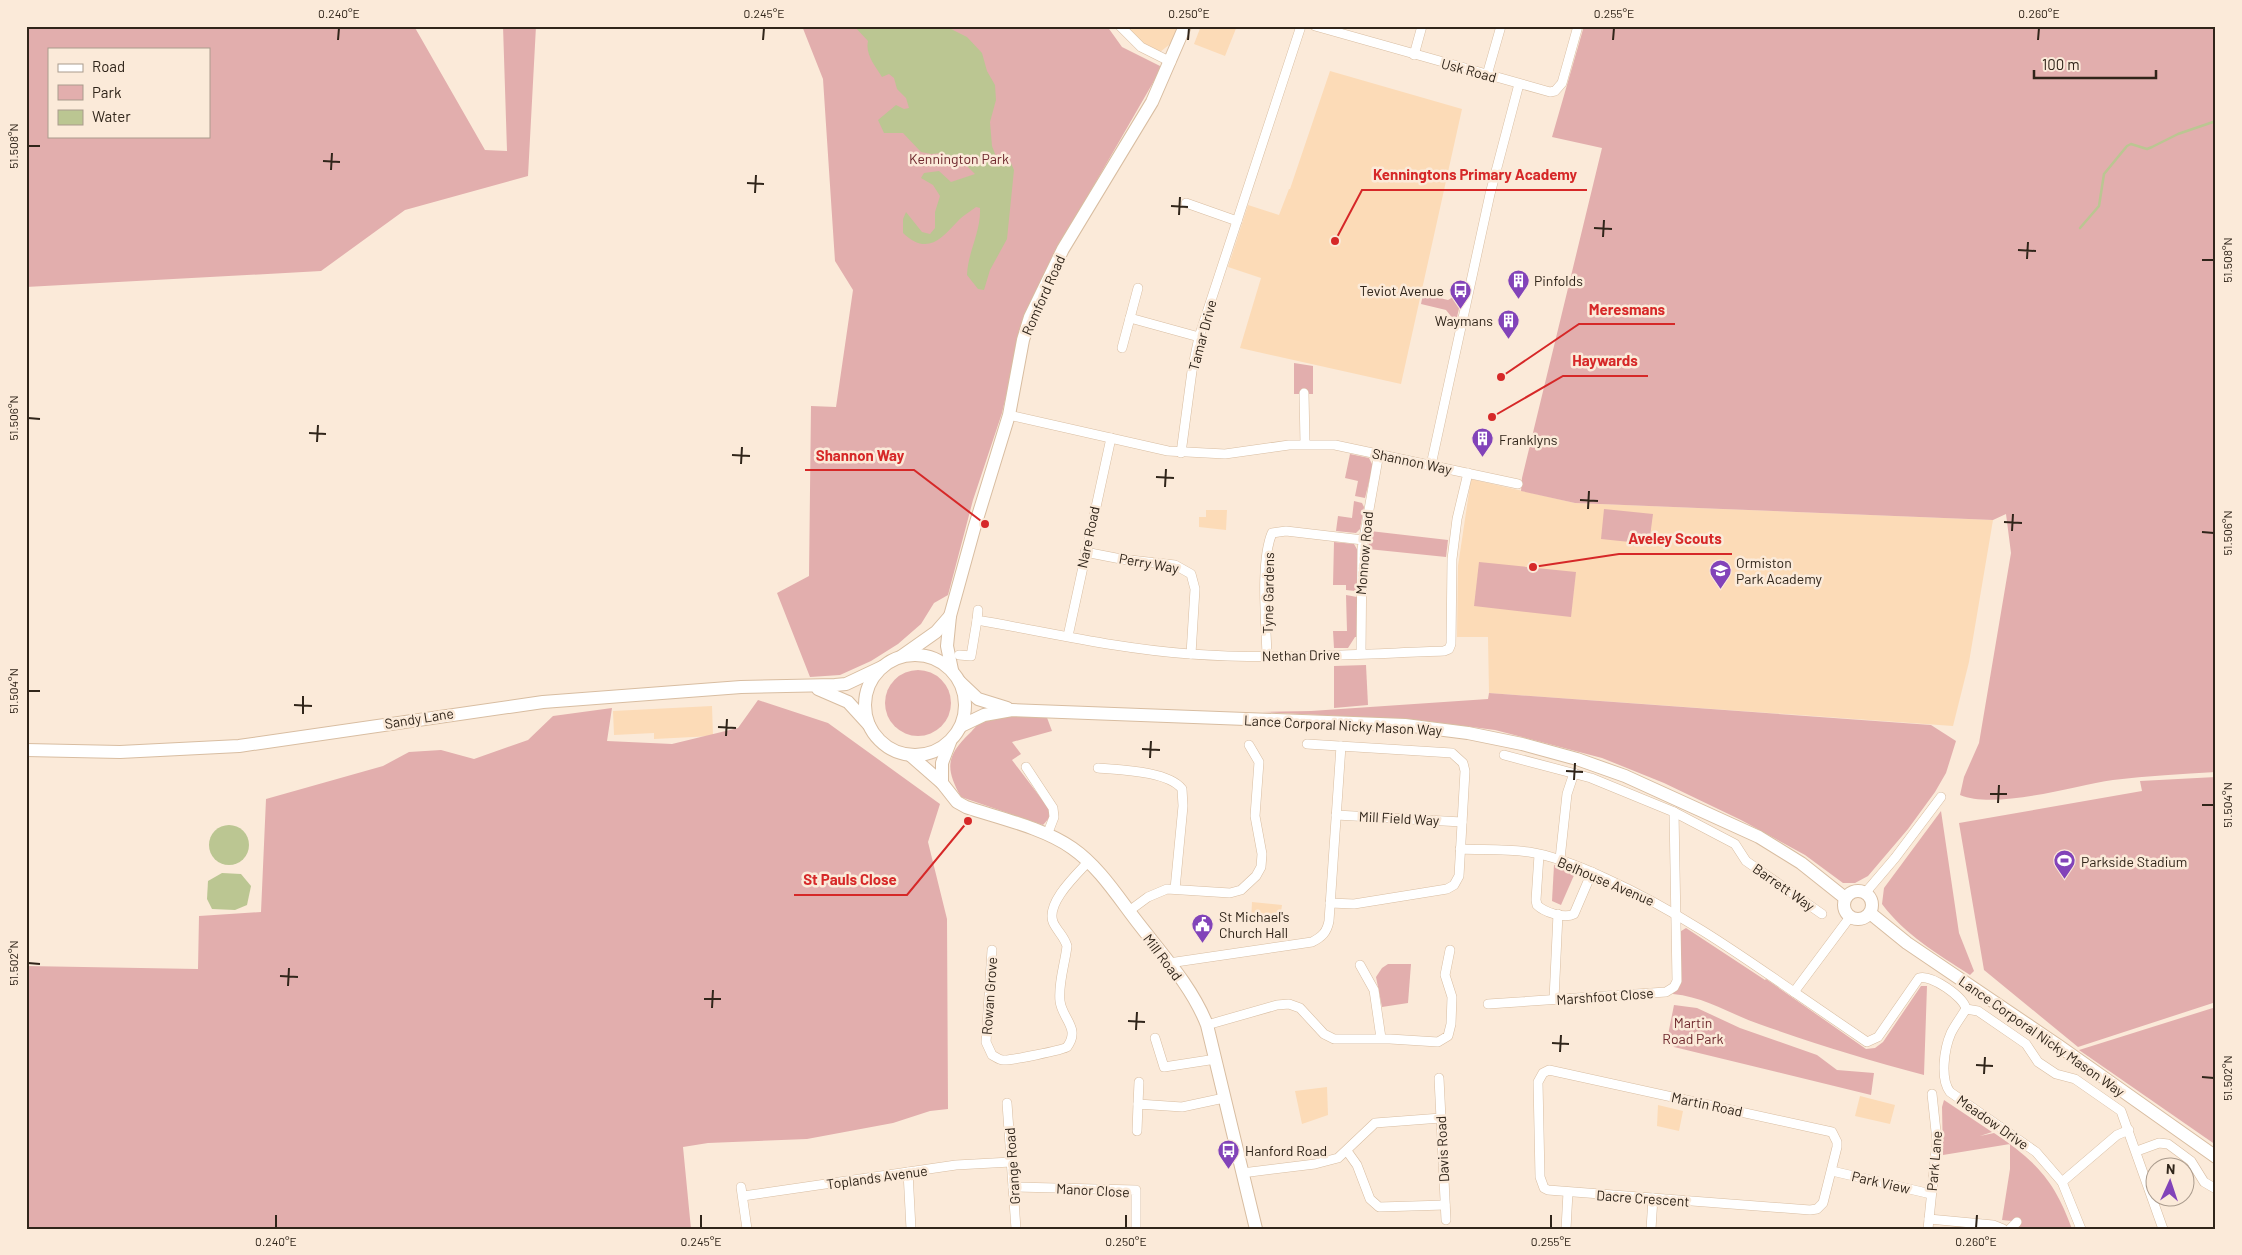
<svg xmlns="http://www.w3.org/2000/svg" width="2242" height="1255" viewBox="0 0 2242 1255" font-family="Barlow,sans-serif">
  <rect width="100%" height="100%" fill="#fbead9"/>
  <!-- built -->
  <g fill="#fcdbb7">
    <path d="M1123,26H1180L1174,41L1160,52L1142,44Z"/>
    <path d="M1201,26H1237L1225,56L1194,44Z"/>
    <path d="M1330,71L1462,109L1401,384L1240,348L1261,278L1228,267L1248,205L1279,215L1289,189H1290Z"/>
    <path d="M1471,479L1575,503L1993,520L1969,662L1953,726L1489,693L1488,637H1457L1458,566Z"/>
    <path d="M1206,510H1227L1226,530L1199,527V517H1206Z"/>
    <path d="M712,706L713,736L654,739V733L614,735L613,711Z"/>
    <path d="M1252,902L1282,905L1280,919L1251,923Z"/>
    <path d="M1327,1087L1328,1115L1302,1124L1295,1091Z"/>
    <path d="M1860,1096L1895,1105L1890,1124L1855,1116Z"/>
    <path d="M1658,1105L1683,1111L1679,1131L1657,1126Z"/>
  </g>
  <!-- green -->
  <g fill="#e2aead" fill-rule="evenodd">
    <path d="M26,26H414L485,150L507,151L503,26H536L528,176L405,210L321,271L26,287ZM49,49H209V136H49Z"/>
    <path d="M802,26H1107L1122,47L1162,67L1059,246L1025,315L1002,413L973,500L948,595L934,603L921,624L898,644L871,661L840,675L810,677L777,593L809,576L811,406L836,407L853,290L835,261L823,79Z"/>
    <path d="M1584,26H2216V772C2182,774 2147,776 2113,780C2073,786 1996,810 1960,795L1964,777L1979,743L2011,553L2006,514L1993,520L1575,503L1521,491L1522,478L1602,148L1552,137Z"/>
    <path d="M1460,293L1462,296L1457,317L1454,320L1446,310L1421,304L1423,294L1448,300Z"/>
    <path d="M1294,363L1313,366V394H1294Z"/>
    <path d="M1350,454L1369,458L1373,466L1365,498L1355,496L1358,481L1345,478Z"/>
    <path d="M1354,501L1362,503L1364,507L1360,529L1356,533L1336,531L1338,516L1352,518Z"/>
    <path d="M1604,509L1653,514L1649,544L1601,539Z"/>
    <path d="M1370,531L1448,540L1446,557L1368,549Z"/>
    <path d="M1334,542L1354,544L1358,551L1357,589L1355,591L1346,590V585H1333Z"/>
    <path d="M1479,562L1576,572L1571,617L1474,606Z"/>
    <path d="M1346,595L1357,597L1358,637H1355L1348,648H1334L1333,631H1347Z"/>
    <path d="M1366,665L1368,705L1334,708V666Z"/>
    <circle cx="918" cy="703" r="33"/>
    <path d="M1489,693L1931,725L1956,741L1946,773L1935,792L1908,829L1868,876L1855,883H1843L1805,855L1741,820L1664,783L1602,758L1495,730L1418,720L1262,712L1311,711L1488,699Z"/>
    <path d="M758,700L828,723L940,804L928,842L947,919L948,1109L930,1111L893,1123L807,1139L708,1143L683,1147L691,1229H26V966L198,969L199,916L261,912L266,799L383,766L409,752L441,750L474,759L528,740L553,716L612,708L607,741L672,744L738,728Z"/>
    <path d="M1046,715L1052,731L1012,742L1021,754L1012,760L1050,810V817L1043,825L961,797C945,768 946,756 970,733C974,729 979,722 984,720C1003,714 1026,716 1046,715Z"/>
    <path d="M2216,777V1002L2078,1047L1984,970L1959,823L2142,791L2140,781Z"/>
    <path d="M1941,811L1959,933L1974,971L1970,975C1938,954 1905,935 1882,904L1884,888Z"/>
    <path d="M1554,865L1575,873L1561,905L1552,901Z"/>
    <path d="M1686,928L1765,980L1766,979L1866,1049L1875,1048L1883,1042L1921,986H1927L1924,1075C1868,1060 1815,1044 1759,1024C1730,1014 1705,997 1673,994L1678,933Z"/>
    <path d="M1388,964H1411L1408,1003L1382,1007L1376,977L1382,968Z"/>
    <path d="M1674,1005L1697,1008L1740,1028L1817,1055L1837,1070L1874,1073L1871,1095L1674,1047L1668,1035Z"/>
    <path d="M2216,1007V1145L2079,1050Z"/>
    <path d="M1944,1100L1992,1132L1980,1136L1994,1133C2036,1161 2055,1181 2072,1229H2015L2012,1221L2002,1220L2010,1169V1144L1943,1155L1942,1107Z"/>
  </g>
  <!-- water -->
  <g fill="#bbc692">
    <path d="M854,26H945L967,37L982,53L987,71L995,85L996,100L990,122L992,146L997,159L1011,163L1014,170L1007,239L990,270L984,290L978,289L967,275C968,251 981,232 980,208L976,207C970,212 962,216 958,221C941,239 927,256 903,233V219L906,212L922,232L930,234L935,228V212L940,196L933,185L921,178L924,173L939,171L951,182L975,174L966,165L942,153L931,154L921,152L903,133H884L878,120L896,105L904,109L909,108L906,98L897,89L894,78L889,74L882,77C875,66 865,54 868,41Z"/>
    <circle cx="229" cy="845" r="20"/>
    <path d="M222,873L241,874L251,886L247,905L235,910L212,909L207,899L208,881Z"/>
  </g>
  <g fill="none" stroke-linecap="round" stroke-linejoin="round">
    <!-- stream -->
    <path stroke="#bbc692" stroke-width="2.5" d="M2080,228L2099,206L2104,174L2127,146L2131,144L2147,149L2152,147L2178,134L2216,121"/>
    <defs>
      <g id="street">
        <path d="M1120,26L1141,47L1171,62"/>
        <path d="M1315,26L1550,92L1555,91L1562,83L1578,26"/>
        <path d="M1414,55L1422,26"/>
        <path d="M1487,75L1501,26"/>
        <path d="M1186,203L1237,221"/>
        <path d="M1130,318L1138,288"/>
        <path d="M1122,348L1130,318L1199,337"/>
        <path d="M1304,393L1305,444"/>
        <path d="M1009,415L1168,451L1225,454L1289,445H1335L1518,484"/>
        <path d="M1181,453L1192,371L1199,337L1301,26"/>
        <path d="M1431,465L1490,194L1519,84"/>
        <path d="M1085,552L1121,559L1175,565L1191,574L1195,589L1191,654"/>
        <path d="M978,610L977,620C1047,632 1118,649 1190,654C1273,660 1361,654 1444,651L1449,649L1451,644L1452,559L1457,519L1468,473"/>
        <path d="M1068,636L1111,438"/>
        <path d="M1361,653L1362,549L1379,453"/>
        <path d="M959,655L971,656L977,620"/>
        <path d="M1267,655C1266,622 1260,562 1272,533L1286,531L1363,540"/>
        <path d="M1307,744L1452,753L1463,763L1465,771L1459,876L1454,885L1447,889L1354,904L1330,903"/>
        <path d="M1026,767L1053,808L1054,817L1047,835"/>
        <path d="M1098,768C1120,770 1168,771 1182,789L1183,806L1175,889"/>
        <path d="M1674,812L1735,844L1746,861L1822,914"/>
        <path d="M1336,815L1462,822"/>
        <path d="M1460,849C1483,850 1507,849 1529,852C1555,856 1581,867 1605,878C1674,909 1732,949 1794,992L1850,917"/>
        <path d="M1539,855L1536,900L1537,905C1544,912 1564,919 1574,914L1592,872"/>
        <path d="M1560,859L1567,794L1574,773"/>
        <path d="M1866,892L1895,858L1941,797"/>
        <path d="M1129,911L1148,897L1167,889L1230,893L1241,890L1256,876L1261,867L1262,854L1255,816L1259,762L1249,745"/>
        <path d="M992,950L986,1042L992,1055C996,1057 999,1060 1003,1060C1009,1061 1063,1050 1067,1047C1081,1028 1062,1019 1060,1001C1058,983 1065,964 1067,946C1064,936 1057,931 1053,922C1046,903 1076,875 1088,862"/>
        <path d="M1169,963L1312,942C1322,937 1327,932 1329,921L1341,746"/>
        <path d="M1360,965L1374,990L1381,1038"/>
        <path d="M1794,992L1867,1042L1878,1037L1919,978C1931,974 1964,997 1966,1009"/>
        <path d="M1554,999L1558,914"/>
        <path d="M1488,1004L1666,992L1674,987L1677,981L1674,812L1591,778L1504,755"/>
        <path d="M1966,1009L1978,1011L2026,1044L2038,1062L2056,1074L2075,1079L2121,1111L2163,1229"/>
        <path d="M1966,1009C1961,1017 1955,1025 1951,1033C1944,1049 1940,1079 1950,1092L2036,1152L2062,1182L2081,1229"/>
        <path d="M1207,1025L1277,1005L1289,1004L1300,1008L1324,1034L1334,1039H1390L1438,1042L1448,1036L1451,1024L1452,997L1445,975L1450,950"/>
        <path d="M1155,1038L1164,1067L1216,1059"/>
        <path d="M1549,1070L1832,1132L1837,1142V1147L1823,1203L1817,1209L1810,1210L1548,1190L1544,1188L1540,1177L1538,1082L1543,1073Z"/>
        <path d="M1439,1078L1446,1220"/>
        <path d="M1007,1103L1016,1229"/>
        <path d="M1138,1104L1139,1082"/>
        <path d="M1137,1131L1138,1104L1182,1107L1224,1098"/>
        <path d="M1347,1151L1357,1165L1370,1199L1379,1207L1445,1205"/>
        <path d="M2137,1151L2159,1143L2168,1144L2191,1161L2204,1182L2216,1189"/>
        <path d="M1832,1171L1931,1194"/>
        <path d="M908,1172L911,1229"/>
        <path d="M1242,1173L1315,1164L1338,1158L1375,1123L1441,1118"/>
        <path d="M2062,1182L2117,1135L2129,1130"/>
        <path d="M741,1187L747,1229"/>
        <path d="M1013,1187L1136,1190V1229"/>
        <path d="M743,1196L956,1165L1011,1162"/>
        <path d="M1929,1219L1993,1225L2003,1229"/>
        <path d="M1566,1229L1568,1192"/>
        <path d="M1651,1229L1653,1198"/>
        <path d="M1928,1229L1937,1141L1932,1094"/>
        <path d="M2010,1229L2017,1222"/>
      </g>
      <g id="secondary">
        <circle cx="915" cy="705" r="50"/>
        <path d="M902,656L936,632L950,616"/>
        <path d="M952,670L947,646L950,616L974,529L1009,415L1023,340L1030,317L1063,249L1152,102L1185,26"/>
        <path d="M960,682L978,699L1007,708"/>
        <path d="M818,689L848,702L869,725"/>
        <path d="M961,726L984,715L1012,710L1405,725L1468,733L1522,744L1577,759L1625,776L1759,837L1801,863L1845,898"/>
        <path d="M26,750L120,752L239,746L543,702L741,687L835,685L846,684L882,667"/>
        <path d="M910,755L942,783L957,802L966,807C999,818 1044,828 1072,848C1098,866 1116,894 1135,919C1160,952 1192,986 1207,1025L1256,1229"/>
        <path d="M942,783V763L950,742"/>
        <circle cx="1858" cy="905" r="14"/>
        <path d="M1870,913L1907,943L2059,1046L2216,1157"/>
      </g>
    </defs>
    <!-- street casing -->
    <use href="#street" stroke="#d8bda1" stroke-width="10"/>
    <!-- secondary casing -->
    <use href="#secondary" stroke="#d8bda1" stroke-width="14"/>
    <!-- street -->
    <use href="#street" stroke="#fff" stroke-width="9"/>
    <!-- secondary -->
    <use href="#secondary" stroke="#fff" stroke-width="12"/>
  </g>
  <!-- ticks -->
  <path fill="none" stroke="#30251a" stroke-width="2" d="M338,40L339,28M763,40L764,28M1188,40L1189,28M1613,40L1614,28M2038,40L2039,28M28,146H40M323,161L340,162M331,170L332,153M747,183L764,184M755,193L756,175M1171,206L1188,207M1179,215L1180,197M1594,228L1612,229M1603,237L1604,220M2018,250L2036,251M2027,259L2028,242M2202,260H2214M28,418L40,419M309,433L326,434M317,442L318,425M732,455L750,456M741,464L742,447M1156,477L1174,478M1165,487L1166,469M1580,500L1598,501M1588,509L1589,491M2004,522L2022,523M2012,531L2013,514M2202,532L2214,533M28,691H40M294,705L312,706M303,714V696M718,727L736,728M726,736L727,719M1142,749L1160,750M1150,758L1151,741M1566,771L1583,772M1574,780L1575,763M1990,794H2007M1998,803L1999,785M2202,805H2214M28,963L40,964M280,976L298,977M288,986L289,968M704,999H721M712,1008L713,990M1128,1021L1145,1022M1136,1030L1137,1012M1552,1043L1569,1044M1560,1052L1561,1035M1976,1065L1993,1066M1984,1074L1985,1057M2202,1077L2214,1078M276,1228V1215M701,1228V1215M1126,1228V1215M1551,1228V1215M1976,1228L1977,1215"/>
  <!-- icons -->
  <defs>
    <symbol id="building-pin" viewBox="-11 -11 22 30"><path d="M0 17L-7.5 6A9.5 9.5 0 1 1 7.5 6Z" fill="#8243b9" stroke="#fbead9"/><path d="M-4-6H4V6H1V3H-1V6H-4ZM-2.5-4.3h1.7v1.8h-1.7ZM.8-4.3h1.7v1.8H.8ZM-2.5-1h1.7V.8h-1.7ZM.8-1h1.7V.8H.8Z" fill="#fff"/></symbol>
    <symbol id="bus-pin" viewBox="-11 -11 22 30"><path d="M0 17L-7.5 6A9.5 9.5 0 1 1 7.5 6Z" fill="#8243b9" stroke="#fbead9"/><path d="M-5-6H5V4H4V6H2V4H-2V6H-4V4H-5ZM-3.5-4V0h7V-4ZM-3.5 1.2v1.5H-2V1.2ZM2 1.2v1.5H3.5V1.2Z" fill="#fff"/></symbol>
    <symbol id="school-pin" viewBox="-11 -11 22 30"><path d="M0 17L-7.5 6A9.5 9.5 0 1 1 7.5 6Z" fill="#8243b9" stroke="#fbead9"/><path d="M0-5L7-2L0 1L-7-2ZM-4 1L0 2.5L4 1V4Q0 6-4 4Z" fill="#fff"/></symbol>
    <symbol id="stadium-pin" viewBox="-11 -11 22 30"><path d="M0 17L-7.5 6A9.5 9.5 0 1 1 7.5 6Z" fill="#8243b9" stroke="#fbead9"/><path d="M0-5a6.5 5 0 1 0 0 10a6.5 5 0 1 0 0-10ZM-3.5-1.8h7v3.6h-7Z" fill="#fff"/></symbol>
    <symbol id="civic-pin" viewBox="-11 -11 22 30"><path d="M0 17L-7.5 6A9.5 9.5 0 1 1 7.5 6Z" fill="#8243b9" stroke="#fbead9"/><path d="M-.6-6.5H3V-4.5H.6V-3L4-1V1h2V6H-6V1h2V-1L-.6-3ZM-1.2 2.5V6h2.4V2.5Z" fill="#fff"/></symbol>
  </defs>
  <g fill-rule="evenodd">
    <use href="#building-pin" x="1506" y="268" width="25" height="34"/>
    <use href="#bus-pin" x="1448" y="278" width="25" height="34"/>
    <use href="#building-pin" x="1496" y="308" width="25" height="34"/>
    <use href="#building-pin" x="1470" y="426" width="25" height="34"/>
    <use href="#school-pin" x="1708" y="558" width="25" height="34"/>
    <use href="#stadium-pin" x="2052" y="848" width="25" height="34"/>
    <use href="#civic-pin" x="1190" y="912" width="25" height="34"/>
    <use href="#bus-pin" x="1216" y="1138" width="25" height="34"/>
  </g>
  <g text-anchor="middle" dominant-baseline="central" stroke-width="5" stroke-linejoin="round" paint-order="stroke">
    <!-- street labels -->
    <g font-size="14" fill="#30251a" stroke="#fbead9">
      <text transform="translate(1469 70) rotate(15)">Usk Road</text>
      <text transform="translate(1043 295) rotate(-66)">Romford Road</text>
      <text transform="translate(1202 335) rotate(-75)">Tamar Drive</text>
      <text transform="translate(1412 461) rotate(12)">Shannon Way</text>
      <text transform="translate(1088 537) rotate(-78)">Nare Road</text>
      <text transform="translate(1364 553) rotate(-85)">Monnow Road</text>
      <text transform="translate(1149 563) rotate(10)">Perry Way</text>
      <text transform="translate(1268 593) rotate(-89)">Tyne Gardens</text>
      <text transform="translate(1301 655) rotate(-1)">Nethan Drive</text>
      <text transform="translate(419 718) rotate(-9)">Sandy Lane</text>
      <text transform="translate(1343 725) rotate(3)">Lance Corporal Nicky Mason Way</text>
      <text transform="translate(1399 818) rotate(3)">Mill Field Way</text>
      <text transform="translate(1606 881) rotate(23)">Belhouse Avenue</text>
      <text transform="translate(1784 887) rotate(35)">Barrett Way</text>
      <text transform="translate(1163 957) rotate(53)">Mill Road</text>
      <text transform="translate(989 996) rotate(-86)">Rowan Grove</text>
      <text transform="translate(1605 996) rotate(-4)">Marshfoot Close</text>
      <text transform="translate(2042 1036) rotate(35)">Lance Corporal Nicky Mason Way</text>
      <text transform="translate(1707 1104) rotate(12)">Martin Road</text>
      <text transform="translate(1993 1122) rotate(35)">Meadow Drive</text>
      <text transform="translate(1442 1149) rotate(-93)">Davis Road</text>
      <text transform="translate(1934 1161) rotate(-85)">Park Lane</text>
      <text transform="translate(1012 1166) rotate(-94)">Grange Road</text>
      <text transform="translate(877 1177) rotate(-8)">Toplands Avenue</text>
      <text transform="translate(1881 1182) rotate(13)">Park View</text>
      <text transform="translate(1093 1190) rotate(3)">Manor Close</text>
      <text transform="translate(1643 1198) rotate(4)">Dacre Crescent</text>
    </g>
    <!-- park labels -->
    <g font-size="14" fill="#6e282d" stroke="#fbead9">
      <text x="959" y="158">Kennington Park</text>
      <text x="1693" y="1022">Martin<tspan x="1693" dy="16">Road Park</tspan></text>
    </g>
    <!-- poi labels -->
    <g font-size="14" fill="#30251a" stroke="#fbead9" text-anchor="start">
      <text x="1534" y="280">Pinfolds</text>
      <text x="1444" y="290" text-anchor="end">Teviot Avenue</text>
      <text x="1493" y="320" text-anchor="end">Waymans</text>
      <text x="1499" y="439">Franklyns</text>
      <text x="1736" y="562">Ormiston<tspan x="1736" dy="16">Park Academy</tspan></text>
      <text x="2081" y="861">Parkside Stadium</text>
      <text x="1219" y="916">St Michael's<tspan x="1219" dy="16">Church Hall</tspan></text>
      <text x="1245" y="1150">Hanford Road</text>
    </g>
  </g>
  <!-- callouts -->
  <path fill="none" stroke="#d62828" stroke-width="2" d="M1335 241L1362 190H1587M1501 377L1579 324H1675M1492 417L1563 376H1648M985 524L914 470H805M1533 567L1619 554H1732M968 821L907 895H794"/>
  <g fill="#d62828" stroke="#fbead9" stroke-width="2">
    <circle cx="1335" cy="241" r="5"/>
    <circle cx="1501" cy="377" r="5"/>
    <circle cx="1492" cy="417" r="5"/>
    <circle cx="985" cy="524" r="5"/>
    <circle cx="1533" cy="567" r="5"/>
    <circle cx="968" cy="821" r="5"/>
  </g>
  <g font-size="15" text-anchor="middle" font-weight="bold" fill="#d62828" stroke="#fbead9" stroke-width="5" stroke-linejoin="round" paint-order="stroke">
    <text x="1475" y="180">Kenningtons Primary Academy</text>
    <text x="1627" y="315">Meresmans</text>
    <text x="1605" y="366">Haywards</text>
    <text x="860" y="461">Shannon Way</text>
    <text x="1675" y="544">Aveley Scouts</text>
    <text x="850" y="885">St Pauls Close</text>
  </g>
  <!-- border -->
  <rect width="2242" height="1255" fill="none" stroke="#fbead9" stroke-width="55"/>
  <!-- legend -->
  <rect x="48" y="48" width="162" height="90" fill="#fbead9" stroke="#aa9b8d"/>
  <rect x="58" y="64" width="25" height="8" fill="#ffffff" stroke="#aa9b8d"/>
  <text x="92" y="72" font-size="15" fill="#30251a">Road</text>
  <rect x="58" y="85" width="25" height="15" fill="#e2aead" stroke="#aa9b8d"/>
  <text x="92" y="98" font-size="15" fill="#30251a">Park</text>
  <rect x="58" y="110" width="25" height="15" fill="#bbc692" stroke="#aa9b8d"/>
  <text x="92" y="122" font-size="15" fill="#30251a">Water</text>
  <!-- north arrow -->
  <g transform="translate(2170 1182) rotate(3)"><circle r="24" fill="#fbead9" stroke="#aa9b8d"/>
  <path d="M0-4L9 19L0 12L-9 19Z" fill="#8243b9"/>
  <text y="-8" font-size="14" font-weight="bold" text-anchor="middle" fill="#30251a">N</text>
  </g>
  <!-- scale -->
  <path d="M2034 70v8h122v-8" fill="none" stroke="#30251a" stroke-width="2.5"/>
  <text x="2042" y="70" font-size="15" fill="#30251a" stroke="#fbead9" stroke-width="4" paint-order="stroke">100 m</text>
  <rect x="28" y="28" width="2186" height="1200" fill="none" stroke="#30251a" stroke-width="2"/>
  <g font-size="12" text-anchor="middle" fill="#30251a">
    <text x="339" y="18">0.240°E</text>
    <text x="764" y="18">0.245°E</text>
    <text x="1189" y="18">0.250°E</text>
    <text x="1614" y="18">0.255°E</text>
    <text x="2039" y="18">0.260°E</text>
    <text transform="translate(14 146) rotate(-90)" y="4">51.508°N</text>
    <text transform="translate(2228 260) rotate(-90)" y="4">51.508°N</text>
    <text transform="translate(14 418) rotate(-90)" y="4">51.506°N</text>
    <text transform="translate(2228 533) rotate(-90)" y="4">51.506°N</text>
    <text transform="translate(14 691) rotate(-90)" y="4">51.504°N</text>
    <text transform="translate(2228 805) rotate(-90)" y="4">51.504°N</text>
    <text transform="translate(14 963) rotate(-90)" y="4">51.502°N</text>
    <text transform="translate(2228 1078) rotate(-90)" y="4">51.502°N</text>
    <text x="276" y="1246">0.240°E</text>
    <text x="701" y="1246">0.245°E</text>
    <text x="1126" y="1246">0.250°E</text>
    <text x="1551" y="1246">0.255°E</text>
    <text x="1976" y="1246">0.260°E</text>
  </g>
</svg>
